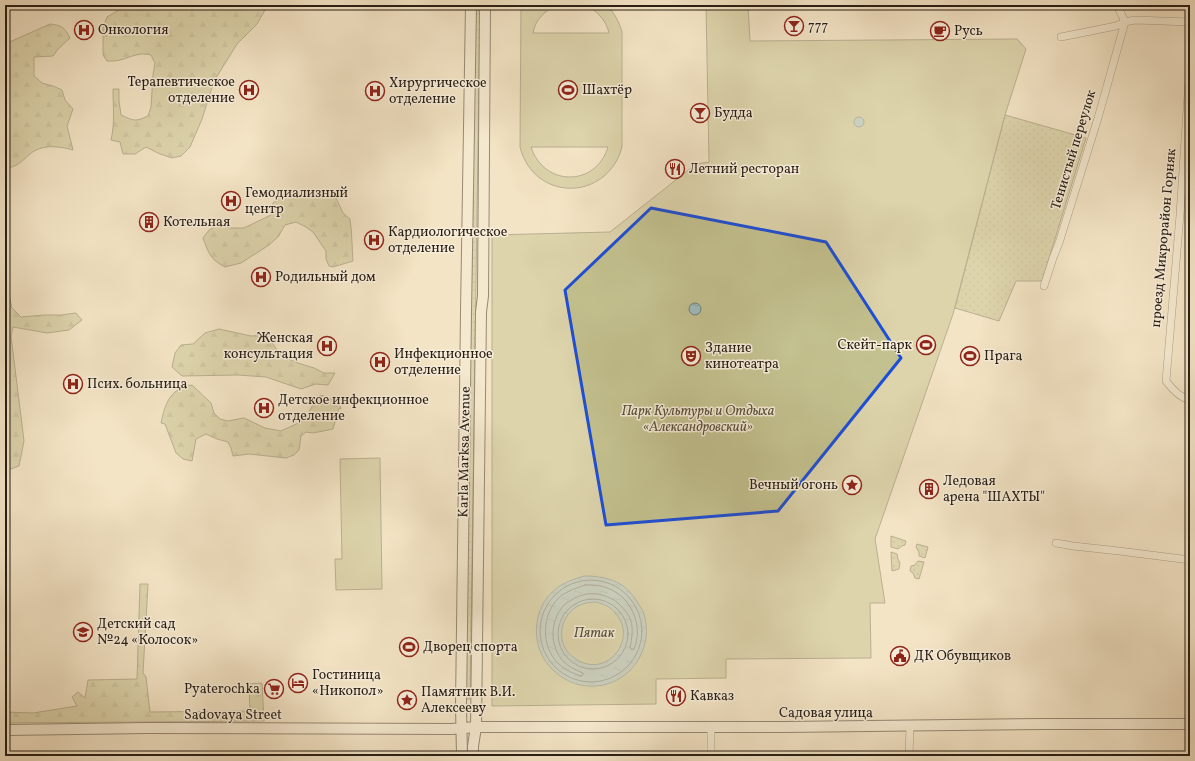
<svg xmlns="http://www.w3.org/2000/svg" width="1195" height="761" viewBox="0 0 1195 761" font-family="Vollkorn,serif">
  <defs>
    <pattern id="grass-dots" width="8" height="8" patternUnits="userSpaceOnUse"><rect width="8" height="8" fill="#c3c18f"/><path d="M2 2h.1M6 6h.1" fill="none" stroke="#a8a57a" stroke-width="1.8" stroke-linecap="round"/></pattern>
    <pattern id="forest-firs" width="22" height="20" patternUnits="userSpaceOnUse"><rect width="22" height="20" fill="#c3c18f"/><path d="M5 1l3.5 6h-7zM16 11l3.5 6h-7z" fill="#a8a57a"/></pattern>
    <pattern id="water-ripples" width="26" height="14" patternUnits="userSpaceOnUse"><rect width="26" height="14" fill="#9ebcbd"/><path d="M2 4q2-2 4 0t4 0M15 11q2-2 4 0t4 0" fill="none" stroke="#88a1a2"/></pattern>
  </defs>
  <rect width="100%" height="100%" fill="#f3e4c5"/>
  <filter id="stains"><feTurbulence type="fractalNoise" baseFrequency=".005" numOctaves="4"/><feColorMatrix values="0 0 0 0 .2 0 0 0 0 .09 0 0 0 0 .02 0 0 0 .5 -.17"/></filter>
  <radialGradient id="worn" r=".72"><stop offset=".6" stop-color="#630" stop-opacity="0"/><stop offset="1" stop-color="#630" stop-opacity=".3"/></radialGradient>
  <!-- grass -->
  <g fill="url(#grass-dots)" stroke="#767052">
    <path d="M476,5H480L470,699H465Z"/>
    <path d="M1005,115L1086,138L1042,281H1016L999,321L955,308Z"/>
    <path d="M891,536L906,541L905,545L902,546L898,549L891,547Z"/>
    <path d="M917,544L928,547L925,558L919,556V552L916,547Z"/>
    <path d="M891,552L897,554L898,559L900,563L899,569L892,571Z"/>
    <path d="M918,561L924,562L919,579L915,578L913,573L910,571L911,566L915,565Z"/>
  </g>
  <!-- forest -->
  <g fill="url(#forest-firs)" stroke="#767052">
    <path d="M121,5H268L257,24L237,44L214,81L202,119L190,147L181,156L172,158L160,154L146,147L135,154H123L120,142L111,140C115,123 113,107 113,89H119V101L121,115C134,121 135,122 148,116L151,107L153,75L155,63L151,55C148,54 144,54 141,54C128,56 122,62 107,61L103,55V28L107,17L119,10Z"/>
    <path d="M50,24C62,25 65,28 70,38L58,49L53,56L34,57V76L42,83L53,86L62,90L65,100L73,109L67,126L73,150C59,146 42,144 30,154C22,161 16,168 5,168V44Z"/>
    <path d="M326,193L336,198L343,213L350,219C352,233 352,247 353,261L333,267L329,266L326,259V251L313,232L306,227L296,222L285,225L278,237L269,245L241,263L225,267C210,259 209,254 203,238L209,230L218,225L231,228H244L271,215L273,203L282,195Z"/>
    <path d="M5,275L12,308L21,317L44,315H61L76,313L82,320L69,330L47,333L13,327L11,336L24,441L19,466L5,471Z"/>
    <path d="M219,329L251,336L267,335L279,353L286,358L298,363L314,368L324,373H335L328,385L316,384L301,389L266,377L238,375L182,376L172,367L175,353L181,345L193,344L205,333Z"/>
    <path d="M192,385L211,403L214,413L220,419L228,421L244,418L265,428L281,431L305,420L311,408L320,395L327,397L340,405L341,409L339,408L333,429L313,433L306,432L301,436L299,450L294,455L286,458L249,454L233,456L231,448L228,442L217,439L206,434L196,439L192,461L183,459L176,453L165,424L161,423C165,404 170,388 192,385Z"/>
    <path d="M140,584H148L143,673L146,677L150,712L250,711L249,684L262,683L264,721L5,723V712L33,713L77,706L72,697L78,692L85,698L88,680L137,679Z"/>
  </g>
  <!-- park -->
  <g fill="#c3c18f" stroke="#767052" fill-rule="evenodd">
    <path d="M521,5H558C545,10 535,20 533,33H609C606,20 597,10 584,5H607C614,13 619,21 622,32V147C607,202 534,202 520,147ZM531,147H608C596,187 544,187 531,147Z"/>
    <path d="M706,5H748L750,41L1017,39L1026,49L1005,115L953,314L875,539L885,603H870L871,658L726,659V678L656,679V704L492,706V235L610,232L696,164L709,162Z"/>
    <path d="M380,458L382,589L336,590L335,559H342L340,459Z"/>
  </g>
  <!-- water -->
  <g fill="url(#water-ripples)" stroke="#6f7d7a" fill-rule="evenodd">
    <circle cx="859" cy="122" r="5"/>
    <circle cx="695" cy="309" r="6"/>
    <path d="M584,576C606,576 624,581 636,600C638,604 641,607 643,611C646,619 647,629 646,638C639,683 588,702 554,671C530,650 530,608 557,588C565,582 574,579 584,576ZM595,602C599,603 604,604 607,606C610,607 612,610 614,612C640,637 607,680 576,659C570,655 565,650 563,643C558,627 567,609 583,604C587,602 592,603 595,602Z"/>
  </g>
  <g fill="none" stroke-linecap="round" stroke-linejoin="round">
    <!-- shore -->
    <g stroke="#636d69" stroke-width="1">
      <circle cx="591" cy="631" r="51"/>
      <path d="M585,585C593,585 600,585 607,588C631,596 644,626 634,649L632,650L630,648C634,627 634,618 618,603C613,599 609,597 602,595C592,592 582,594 573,599C570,601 566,603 563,606C550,622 549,646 564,662C569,667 576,670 583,673V675L581,676C571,673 562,668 555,660C540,641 543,610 562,595C570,590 577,588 585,585Z"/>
      <circle cx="593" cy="634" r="35"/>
    </g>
    <defs>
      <g id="street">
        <path d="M1061,37L1116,26L1125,22L1135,20L1190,22"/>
        <path d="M1190,65L1180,215L1166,381C1172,389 1180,398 1190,400"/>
        <path d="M1044,286L1053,258L1059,243L1098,118L1125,22L1117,5"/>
        <path d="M1056,543L1073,546L1119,551L1190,560"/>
        <path d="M711,756V727"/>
        <path d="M909,756L910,727"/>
      </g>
      <g id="secondary">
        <path d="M5,730L148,728L452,729L476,727H784L1045,724H1190"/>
        <path d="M462,756L461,706L466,312L471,5"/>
        <path d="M473,756V746L476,727L481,312L483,296L485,5"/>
      </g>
    </defs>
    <!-- street casing -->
    <use href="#street" stroke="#5b5041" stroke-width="8"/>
    <!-- secondary casing -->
    <use href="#secondary" stroke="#281e15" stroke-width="12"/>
    <!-- street -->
    <use href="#street" stroke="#f7edd9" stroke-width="7"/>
    <!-- secondary -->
    <use href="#secondary" stroke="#f7edd9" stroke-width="10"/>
  </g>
  <!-- marked area -->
  <path d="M0 0H1195V761H0ZM651,208L826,242L901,358L778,511L606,525L565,290Z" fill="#f3e4c5" fill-opacity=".55" fill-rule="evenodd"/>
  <path fill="none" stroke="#1d4ed8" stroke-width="3" stroke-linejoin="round" d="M651,208L826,242L901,358L778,511L606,525L565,290Z"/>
  <!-- icons -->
  <defs>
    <symbol id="bar-ring" viewBox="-11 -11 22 22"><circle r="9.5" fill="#f7edd9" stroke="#8f2418" stroke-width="1.5"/><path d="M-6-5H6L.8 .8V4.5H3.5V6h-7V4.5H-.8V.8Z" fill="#8f2418"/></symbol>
    <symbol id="hospital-ring" viewBox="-11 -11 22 22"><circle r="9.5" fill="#f7edd9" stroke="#8f2418" stroke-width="1.5"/><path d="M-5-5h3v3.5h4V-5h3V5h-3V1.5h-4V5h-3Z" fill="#8f2418"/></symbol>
    <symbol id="cafe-ring" viewBox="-11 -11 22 22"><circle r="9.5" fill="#f7edd9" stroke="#8f2418" stroke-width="1.5"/><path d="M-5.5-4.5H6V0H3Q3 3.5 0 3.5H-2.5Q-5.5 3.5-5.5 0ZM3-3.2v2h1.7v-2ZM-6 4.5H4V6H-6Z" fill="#8f2418"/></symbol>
    <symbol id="stadium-ring" viewBox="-11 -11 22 22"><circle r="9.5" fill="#f7edd9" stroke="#8f2418" stroke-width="1.5"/><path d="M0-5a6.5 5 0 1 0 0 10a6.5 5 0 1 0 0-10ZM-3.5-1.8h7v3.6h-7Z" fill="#8f2418"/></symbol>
    <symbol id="restaurant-ring" viewBox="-11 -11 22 22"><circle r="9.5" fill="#f7edd9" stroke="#8f2418" stroke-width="1.5"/><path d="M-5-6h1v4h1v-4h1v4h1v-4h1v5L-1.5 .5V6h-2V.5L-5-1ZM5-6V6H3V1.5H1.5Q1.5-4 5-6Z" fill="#8f2418"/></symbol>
    <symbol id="building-ring" viewBox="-11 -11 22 22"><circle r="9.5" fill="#f7edd9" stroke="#8f2418" stroke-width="1.5"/><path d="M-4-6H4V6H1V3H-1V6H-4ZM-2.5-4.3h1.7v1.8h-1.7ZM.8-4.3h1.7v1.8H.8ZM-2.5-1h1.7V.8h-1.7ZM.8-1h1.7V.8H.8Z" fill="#8f2418"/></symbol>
    <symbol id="theatre-ring" viewBox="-11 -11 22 22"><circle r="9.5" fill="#f7edd9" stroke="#8f2418" stroke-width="1.5"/><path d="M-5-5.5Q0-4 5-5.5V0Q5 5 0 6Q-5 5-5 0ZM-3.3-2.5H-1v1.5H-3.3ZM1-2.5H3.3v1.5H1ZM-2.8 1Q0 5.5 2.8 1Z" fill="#8f2418"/></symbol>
    <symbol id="sight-ring" viewBox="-11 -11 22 22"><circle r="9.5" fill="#f7edd9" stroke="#8f2418" stroke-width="1.5"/><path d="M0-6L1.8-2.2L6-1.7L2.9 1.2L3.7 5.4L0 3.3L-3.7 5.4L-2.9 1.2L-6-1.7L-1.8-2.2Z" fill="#8f2418"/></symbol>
    <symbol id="school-ring" viewBox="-11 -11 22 22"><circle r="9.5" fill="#f7edd9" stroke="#8f2418" stroke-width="1.5"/><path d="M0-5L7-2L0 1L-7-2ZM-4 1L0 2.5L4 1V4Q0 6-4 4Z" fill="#8f2418"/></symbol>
    <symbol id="civic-ring" viewBox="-11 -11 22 22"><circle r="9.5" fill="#f7edd9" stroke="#8f2418" stroke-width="1.5"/><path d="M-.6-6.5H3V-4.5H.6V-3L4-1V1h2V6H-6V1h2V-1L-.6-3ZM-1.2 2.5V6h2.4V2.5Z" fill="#8f2418"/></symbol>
    <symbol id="hotel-ring" viewBox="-11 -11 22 22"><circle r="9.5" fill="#f7edd9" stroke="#8f2418" stroke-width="1.5"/><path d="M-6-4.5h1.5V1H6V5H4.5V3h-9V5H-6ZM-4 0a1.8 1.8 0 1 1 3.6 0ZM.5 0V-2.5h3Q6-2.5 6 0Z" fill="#8f2418"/></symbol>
    <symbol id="supermarket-ring" viewBox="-11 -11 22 22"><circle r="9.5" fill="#f7edd9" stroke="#8f2418" stroke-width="1.5"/><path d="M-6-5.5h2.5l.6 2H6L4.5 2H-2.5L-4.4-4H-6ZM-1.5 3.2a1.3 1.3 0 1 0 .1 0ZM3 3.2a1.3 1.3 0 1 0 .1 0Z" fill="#8f2418"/></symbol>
  </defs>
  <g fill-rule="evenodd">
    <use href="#bar-ring" x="783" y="15" width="22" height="22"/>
    <use href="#hospital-ring" x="73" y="19" width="22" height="22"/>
    <use href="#cafe-ring" x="929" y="20" width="22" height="22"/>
    <use href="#hospital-ring" x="238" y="79" width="22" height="22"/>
    <use href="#stadium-ring" x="557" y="79" width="22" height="22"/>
    <use href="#hospital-ring" x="364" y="80" width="22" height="22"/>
    <use href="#bar-ring" x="689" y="102" width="22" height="22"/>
    <use href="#restaurant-ring" x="664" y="158" width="22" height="22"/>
    <use href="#hospital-ring" x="220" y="190" width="22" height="22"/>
    <use href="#building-ring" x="138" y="211" width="22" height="22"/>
    <use href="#hospital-ring" x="363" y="229" width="22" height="22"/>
    <use href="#hospital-ring" x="250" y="266" width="22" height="22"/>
    <use href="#stadium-ring" x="915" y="334" width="22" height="22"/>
    <use href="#hospital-ring" x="316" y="335" width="22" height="22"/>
    <use href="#theatre-ring" x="680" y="345" width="22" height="22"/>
    <use href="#stadium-ring" x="959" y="345" width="22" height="22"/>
    <use href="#hospital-ring" x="369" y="351" width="22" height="22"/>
    <use href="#hospital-ring" x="62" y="373" width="22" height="22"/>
    <use href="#hospital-ring" x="253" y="397" width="22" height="22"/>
    <use href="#sight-ring" x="841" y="474" width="22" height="22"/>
    <use href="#building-ring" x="918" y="478" width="22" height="22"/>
    <use href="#school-ring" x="72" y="621" width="22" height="22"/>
    <use href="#stadium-ring" x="398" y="636" width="22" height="22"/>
    <use href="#civic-ring" x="889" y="645" width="22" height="22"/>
    <use href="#hotel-ring" x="287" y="672" width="22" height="22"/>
    <use href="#supermarket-ring" x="263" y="678" width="22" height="22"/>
    <use href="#restaurant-ring" x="665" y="685" width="22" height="22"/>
    <use href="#sight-ring" x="396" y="689" width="22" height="22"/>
  </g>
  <g text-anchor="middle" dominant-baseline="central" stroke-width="3" stroke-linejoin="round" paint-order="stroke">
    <!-- poi labels -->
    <g font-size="14" fill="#281e15" stroke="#f7edd9" text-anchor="start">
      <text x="808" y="26">777</text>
      <text x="98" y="30">Онкология</text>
      <text x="954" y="31">Русь</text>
      <text x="235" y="82" text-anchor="end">Терапевтическое<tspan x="235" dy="16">отделение</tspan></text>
      <text x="389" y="83">Хирургическое<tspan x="389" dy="16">отделение</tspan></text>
      <text x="582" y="90">Шахтёр</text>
      <text x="714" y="113">Будда</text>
      <text x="689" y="169">Летний ресторан</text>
      <text x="245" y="193">Гемодиализный<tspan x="245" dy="16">центр</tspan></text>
      <text x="163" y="222">Котельная</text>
      <text x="388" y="232">Кардиологическое<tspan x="388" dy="16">отделение</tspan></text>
      <text x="275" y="277">Родильный дом</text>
      <text x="313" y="338" text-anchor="end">Женская<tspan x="313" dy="16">консультация</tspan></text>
      <text x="912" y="345" text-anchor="end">Скейт-парк</text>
      <text x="705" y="348">Здание<tspan x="705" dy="16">кинотеатра</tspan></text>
      <text x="394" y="354">Инфекционное<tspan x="394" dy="16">отделение</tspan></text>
      <text x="984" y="356">Прага</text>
      <text x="87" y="384">Псих. больница</text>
      <text x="278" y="400">Детское инфекционное<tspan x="278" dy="16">отделение</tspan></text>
      <text x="943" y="481">Ледовая<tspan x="943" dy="16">арена "ШАХТЫ"</tspan></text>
      <text x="838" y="485" text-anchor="end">Вечный огонь</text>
      <text x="97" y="624">Детский сад<tspan x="97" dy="16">№24 «Колосок»</tspan></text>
      <text x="423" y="647">Дворец спорта</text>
      <text x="914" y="656">ДК Обувщиков</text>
      <text x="312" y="675">Гостиница<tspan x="312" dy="16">«Никопол»</tspan></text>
      <text x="260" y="689" text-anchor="end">Pyaterochka</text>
      <text x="421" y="692">Памятник В.И.<tspan x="421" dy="16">Алексееву</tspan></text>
      <text x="690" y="696">Кавказ</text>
    </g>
    <!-- street labels -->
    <g font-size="14" fill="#281e15" stroke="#f7edd9">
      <text transform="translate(1074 150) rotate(-73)">Тенистый переулок</text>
      <text transform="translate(1164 238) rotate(-85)">проезд Микрорайон Горняк</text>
      <text transform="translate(465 452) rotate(-89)">Karla Marksa Avenue</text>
      <text x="826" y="713">Садовая улица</text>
      <text x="233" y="715">Sadovaya Street</text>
    </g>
    <!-- park labels -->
    <g font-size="14" font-style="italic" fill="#564f3a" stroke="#f7edd9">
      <text x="698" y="411">Парк Культуры и Отдыха<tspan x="698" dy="16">«Александровский»</tspan></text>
      <text x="594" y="633">Пятак</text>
    </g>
  </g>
  <!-- margin -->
  <rect width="1195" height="761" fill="none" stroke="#f3e4c5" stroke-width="20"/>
  <rect x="6" y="6" width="1183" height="749" fill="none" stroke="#281e15" stroke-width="2"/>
  <rect x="10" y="10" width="1175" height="741" fill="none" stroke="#281e15"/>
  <rect width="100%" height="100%" filter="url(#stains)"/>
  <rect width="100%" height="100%" fill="url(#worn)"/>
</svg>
